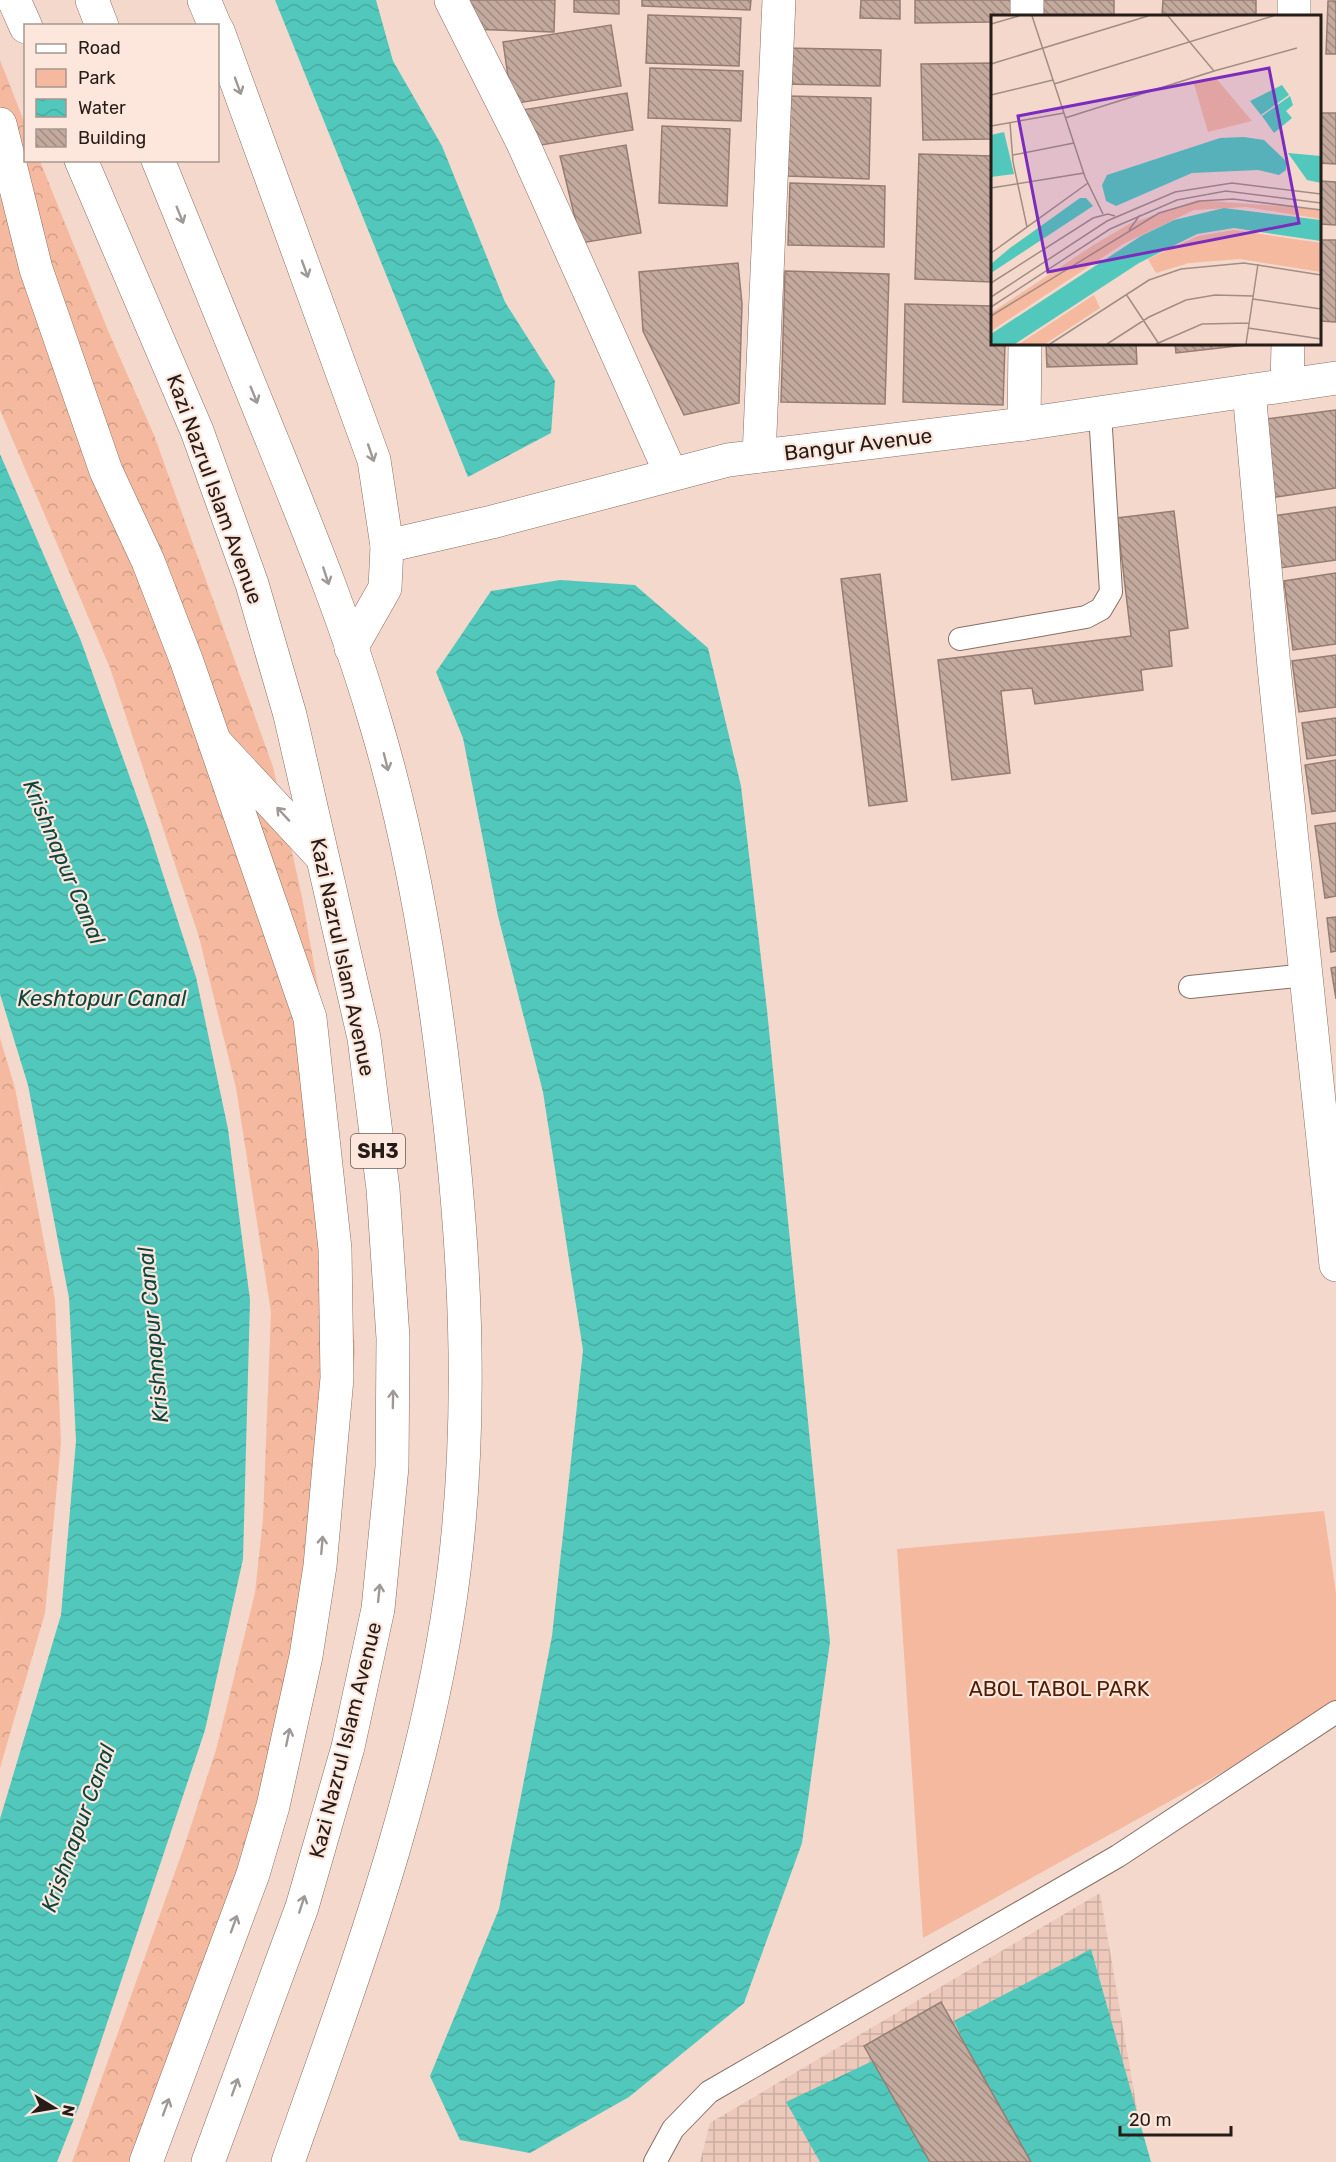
<svg xmlns="http://www.w3.org/2000/svg" width="1336" height="2162" viewBox="0 0 1336 2162" font-family="Rubik,sans-serif">
  <defs>
    <pattern id="industrial-grid" width="8" height="8" patternUnits="userSpaceOnUse" patternTransform="scale(1.5)"><rect width="8" height="8" fill="#ecc9bb"/><path d="M0 4h8M4 0v8" fill="none" stroke="#caaca0"/></pattern>
    <pattern id="forest-crowns" width="20" height="18" patternUnits="userSpaceOnUse" patternTransform="scale(1.5)"><rect width="20" height="18" fill="#f4b99f"/><path d="M2 6a3 3 0 1 1 6 0M12 15a3 3 0 1 1 6 0" fill="none" stroke="#d19f88"/></pattern>
    <pattern id="water-waves" width="16" height="10" patternUnits="userSpaceOnUse" patternTransform="scale(1.5)"><rect width="16" height="10" fill="#51c8bb"/><path d="M0 5q4-4 8 0t8 0" fill="none" stroke="#47aba0"/></pattern>
    <pattern id="building-back-hatch" width="6" height="6" patternUnits="userSpaceOnUse" patternTransform="scale(1.5)"><rect width="6" height="6" fill="#c4aa9e"/><path d="M-1 5l2 2M0 0l6 6M5-1l2 2" fill="none" stroke="#9f8a80"/></pattern>
  </defs>
  <rect width="100%" height="100%" fill="#f4d8cc"/>
  <!-- industrial -->
  <path fill="url(#industrial-grid)" d="M1100,1893L1146,2162H700L710,2123Z"/>
  <!-- green -->
  <path fill="#f4b99f" d="M1324,1511L1336,1593V1709L923,1938L897,1549Z"/>
  <!-- forest -->
  <g fill="url(#forest-crowns)">
    <path d="M0,60L25,124L26,160L40,161L109,333L154,435L273,767L302,897L328,1043L344,1199L355,1352L334,1541L157,2162H72L184,1847L216,1750L255,1593L263,1519L271,1312L236,1088L199,937L110,668L0,410Z"/>
    <path d="M0,1038L15,1088L55,1300L61,1443L45,1613L0,1768Z"/>
  </g>
  <!-- water -->
  <g fill="url(#water-waves)">
    <path d="M275,0H376L393,61L442,146L505,302L555,381L551,433L468,477Z"/>
    <path d="M0,454L81,641L147,825L196,977L228,1129L250,1300L243,1559L205,1730L81,2101L57,2162H0V1819L61,1615L76,1441L69,1298L28,1085L0,994Z"/>
    <path d="M560,580L635,585L708,648L741,786L767,1010L830,1642L802,1843L744,2003L629,2097L530,2153L460,2140L430,2076L499,1909L552,1636L583,1350L543,1092L498,916L463,738L436,672L491,591Z"/>
    <path d="M1091,1949L1151,2162H1019L954,2021Z"/>
    <path d="M942,2028L1005,2162H820L786,2102Z"/>
  </g>
  <!-- building -->
  <g fill="url(#building-back-hatch)" stroke="#967d72" stroke-width="1.5">
    <path d="M469,0H555L554,32L468,29Z"/>
    <path d="M574,0H619V14L574,12Z"/>
    <path d="M642,0H751L750,10L642,6Z"/>
    <path d="M861,0H900V19L860,18Z"/>
    <path d="M915,0H1011V16H992V22L915,23Z"/>
    <path d="M1043,0H1114V15L1044,16Z"/>
    <path d="M1163,0H1256V16H1162Z"/>
    <path d="M1328,1H1336V54H1326Z"/>
    <path d="M648,15L741,18L739,66L646,63Z"/>
    <path d="M611,25L621,86L512,104L503,42Z"/>
    <path d="M786,48L881,50L880,86L784,84Z"/>
    <path d="M992,63V139L923,140L921,64Z"/>
    <path d="M650,68L743,71L741,121L648,118Z"/>
    <path d="M627,93L633,130L529,147L522,110Z"/>
    <path d="M788,96L871,98L869,179L787,176Z"/>
    <path d="M1320,113H1336V164L1320,163Z"/>
    <path d="M662,126L730,129L727,206L659,203Z"/>
    <path d="M626,145L641,233L581,243L560,156Z"/>
    <path d="M919,154L992,156V282L915,279Z"/>
    <path d="M1320,181L1336,182V225L1320,224Z"/>
    <path d="M790,183L885,186L884,247L788,245Z"/>
    <path d="M1320,240H1336V322L1320,321Z"/>
    <path d="M738,263L742,304L739,403L684,415L643,331L639,272Z"/>
    <path d="M785,271L889,274L885,404L781,402Z"/>
    <path d="M905,304L992,306V344H1005L1003,405L903,402Z"/>
    <path d="M1046,344H1136L1137,364L1047,367Z"/>
    <path d="M1175,344H1255L1176,353Z"/>
    <path d="M1336,410V488L1270,498L1259,420Z"/>
    <path d="M1336,507V560L1280,568L1273,516Z"/>
    <path d="M1174,511L1188,628L1169,631L1172,666L1141,670L1143,690L1035,704L1032,688L1001,691L1010,773L952,780L938,660L1131,636L1117,518Z"/>
    <path d="M1336,573V644L1293,650L1284,581Z"/>
    <path d="M880,574L907,801L869,806L841,579Z"/>
    <path d="M1336,655V707L1299,712L1292,661Z"/>
    <path d="M1336,718V755L1307,759L1302,723Z"/>
    <path d="M1336,760V811L1312,814L1305,765Z"/>
    <path d="M1336,823V896L1325,898L1315,826Z"/>
    <path d="M1336,917V951L1331,952L1327,918Z"/>
    <path d="M1336,967V999L1331,968Z"/>
    <path d="M941,2002L1031,2162H930L864,2046Z"/>
  </g>
  <g fill="none" stroke-linecap="round" stroke-linejoin="round">
    <defs>
      <g id="service">
        <path d="M960,639L1086,617L1101,609L1111,592L1100,413"/>
        <path d="M1190,987L1306,975"/>
        <path d="M655,2162L673,2129L709,2092L1118,1856L1336,1712"/>
      </g>
      <g id="minor">
        <path d="M451,0L522,141L671,474"/>
        <path d="M1027,0V16"/>
        <path d="M1294,16V0"/>
        <path d="M1287,385L1288,344"/>
        <path d="M1249,391L1274,667L1336,1265"/>
        <path d="M1024,424L1025,344"/>
        <path d="M759,456L779,0"/>
      </g>
      <g id="tertiary">
        <path d="M204,0L215,26"/>
        <path d="M218,31L374,460L387,546L385,588L351,648"/>
        <path d="M0,124L36,269L106,471L148,561L187,662L310,1018L335,1249L337,1378L320,1566L306,1656L273,1806L253,1874L146,2162"/>
        <path d="M387,546L492,522L728,460L1024,424L1336,378"/>
      </g>
      <g id="primary">
        <path d="M14,0L26,27"/>
        <path d="M92,0L102,26"/>
        <path d="M81,160L197,431L252,584L290,715L364,1038L383,1189L393,1338L392,1467L378,1609L348,1747L302,1907L208,2162"/>
        <path d="M158,160C196,254 234,347 272,440C310,534 348,627 376,724C411,841 431,961 445,1082C465,1244 474,1408 454,1571C429,1774 356,1970 288,2162"/>
        <path d="M215,742L321,856"/>
      </g>
    </defs>
    <!-- service casing -->
    <use href="#service" stroke="#886f64" stroke-width="24"/>
    <!-- minor casing -->
    <use href="#minor" stroke="#886f64" stroke-width="34"/>
    <!-- tertiary casing -->
    <use href="#tertiary" stroke="#886f64" stroke-width="34"/>
    <!-- primary casing -->
    <use href="#primary" stroke="#886f64" stroke-width="34"/>
    <!-- service -->
    <use href="#service" stroke="#fff" stroke-width="22"/>
    <!-- minor -->
    <use href="#minor" stroke="#fff" stroke-width="33"/>
    <!-- tertiary -->
    <use href="#tertiary" stroke="#fff" stroke-width="33"/>
    <!-- primary -->
    <use href="#primary" stroke="#fff" stroke-width="33"/>
  </g>
  <!-- one-way arrows -->
  <defs><path id="oneway-shaft" d="M-6 0H5M1.5-3L5.5 0L1.5 3" fill="none" stroke-width="1.6" stroke-linecap="round" stroke-linejoin="round" transform="scale(1.5)"/></defs>
  <g stroke="#9e9997">
    <use href="#oneway-shaft" transform="translate(238 86) rotate(70)"/>
    <use href="#oneway-shaft" transform="translate(180 215) rotate(68)"/>
    <use href="#oneway-shaft" transform="translate(305 269) rotate(70)"/>
    <use href="#oneway-shaft" transform="translate(254 395) rotate(68)"/>
    <use href="#oneway-shaft" transform="translate(371 453) rotate(71)"/>
    <use href="#oneway-shaft" transform="translate(326 576) rotate(72)"/>
    <use href="#oneway-shaft" transform="translate(386 762) rotate(76)"/>
    <use href="#oneway-shaft" transform="translate(283 814) rotate(-133)"/>
    <use href="#oneway-shaft" transform="translate(393 1399) rotate(-89)"/>
    <use href="#oneway-shaft" transform="translate(322 1545) rotate(-85)"/>
    <use href="#oneway-shaft" transform="translate(379 1593) rotate(-84)"/>
    <use href="#oneway-shaft" transform="translate(288 1737) rotate(-78)"/>
    <use href="#oneway-shaft" transform="translate(302 1904) rotate(-72)"/>
    <use href="#oneway-shaft" transform="translate(234 1924) rotate(-70)"/>
    <use href="#oneway-shaft" transform="translate(235 2087) rotate(-70)"/>
    <use href="#oneway-shaft" transform="translate(166 2107) rotate(-70)"/>
  </g>
  <g text-anchor="middle" dominant-baseline="central" stroke-width="4.5" stroke-linejoin="round" paint-order="stroke">
    <!-- shield labels -->
    <rect fill="#fde7dd" stroke="#675a53" stroke-width="1.5" x="351" y="1134" width="54" height="34" rx="4.5"/>
    <g font-size="20" font-weight="bold" fill="#271d18">
      <text x="378" y="1151">SH3</text>
    </g>
    <!-- street labels -->
    <g font-size="21" fill="#271d18" stroke="#fde7dd">
      <text transform="translate(858 444) rotate(-7)">Bangur Avenue</text>
      <text transform="translate(215 489) rotate(70)">Kazi Nazrul Islam Avenue</text>
      <text transform="translate(343 957) rotate(78)">Kazi Nazrul Islam Avenue</text>
      <text transform="translate(345 1740) rotate(-76)">Kazi Nazrul Islam Avenue</text>
    </g>
    <!-- park labels -->
    <g font-size="21" fill="#4f1e04" stroke="#fde7dd">
      <text x="1059" y="1688">ABOL TABOL PARK</text>
    </g>
    <!-- water labels -->
    <g font-size="22" font-style="italic" fill="#0f443f" stroke="#fde7dd">
      <text transform="translate(64 862) rotate(67)">Krishnapur Canal</text>
      <text x="102" y="998">Keshtopur Canal</text>
      <text transform="translate(153 1335) rotate(-95)">Krishnapur Canal</text>
      <text transform="translate(78 1828) rotate(-70)">Krishnapur Canal</text>
    </g>
  </g>
  <!-- overview -->
  <g transform="translate(991 15)">
    <rect width="330" height="330" fill="#f4d8cc"/>
    <path d="M224,62L261,106L217,117L203,69ZM103,280L109,293L54,329H28Z" fill="#f4b99f"/>
    <path d="M206,185L330,194V204L255,192L203,195L132,229L0,316V298L104,229L140,208ZM243,215L330,228V257L249,244L198,248L165,258L157,244L207,221Z" fill="#f4b99f"/>
    <path d="M291,70L298,80L270,100L259,86ZM299,81L302,90L295,96L301,103L283,118L271,101ZM13,117L23,159L0,162V120ZM253,122L273,125L295,146V155L288,160L267,155L201,158L125,191L115,186L111,170L116,160L229,123ZM297,138L330,141V168L316,165ZM89,183H95L102,191L0,258V249L19,233ZM233,193L330,205V226L243,213L206,219L148,248L24,329H0V319L150,221L183,205Z" fill="#51c8bb"/>
    <path fill="none" stroke="#a28d84" stroke-width="1.5" d="M41,1L94,162L112,199M0,9L28,1M0,49L157,1M223,56L306,33M63,69L282,1M0,80L62,65M74,103L223,56L177,1M19,108L22,147L36,212M0,111L73,98M22,140L83,128M0,173L93,158M138,215L149,200M0,238L97,168M0,268L102,203L117,199L124,201M135,279L168,329M0,282L116,206L184,177L241,168L330,179M262,284L330,294M0,292L119,214L186,185L235,176L330,188M0,301L168,198L209,186L242,184L330,195M257,313L330,324M59,329L158,265L190,254L253,248L330,260M116,329L158,302L195,285L224,280L262,281M165,329L211,309L258,308M255,329L267,249"/>
    <path fill="#7b2cbf" fill-opacity="0.15" stroke="#7b2cbf" stroke-width="3" d="M278,53L308,208L57,257L27,101Z"/>
    <rect width="330" height="330" fill="none" stroke="#271d18" stroke-width="3"/>
  </g>
  <!-- legend -->
  <rect x="24" y="24" width="195" height="138" fill="#fde7dd" stroke="#a7968e" stroke-width="1.5"/>
  <rect x="36" y="44" width="30" height="9" fill="#ffffff" stroke="#a7968e" stroke-width="1.5"/>
  <text x="78" y="54" font-size="18" fill="#271d18">Road</text>
  <rect x="36" y="69" width="30" height="18" fill="#f4b99f" stroke="#a7968e" stroke-width="1.5"/>
  <text x="78" y="84" font-size="18" fill="#271d18">Park</text>
  <rect x="36" y="99" width="30" height="18" fill="url(#water-waves)" stroke="#a7968e" stroke-width="1.5"/>
  <text x="78" y="114" font-size="18" fill="#271d18">Water</text>
  <rect x="36" y="129" width="30" height="18" fill="url(#building-back-hatch)" stroke="#a7968e" stroke-width="1.5"/>
  <text x="78" y="144" font-size="18" fill="#271d18">Building</text>
  <!-- north arrow -->
  <g transform="translate(54 2108) rotate(101)" stroke="#fde7dd" stroke-width="4.5" paint-order="stroke">
  <path d="M0-4.5L10 22L0 15L-10 22Z" fill="#271d18"/>
  <text y="-9" font-size="16" font-weight="bold" text-anchor="middle" fill="#271d18">N</text>
  </g>
  <!-- scale -->
  <path d="M1120 2126v9h111v-9" fill="none" stroke="#271d18" stroke-width="3"/>
  <text x="1129" y="2126" font-size="18" fill="#271d18" stroke="#fde7dd" stroke-width="4.5" paint-order="stroke">20 m</text>
</svg>
